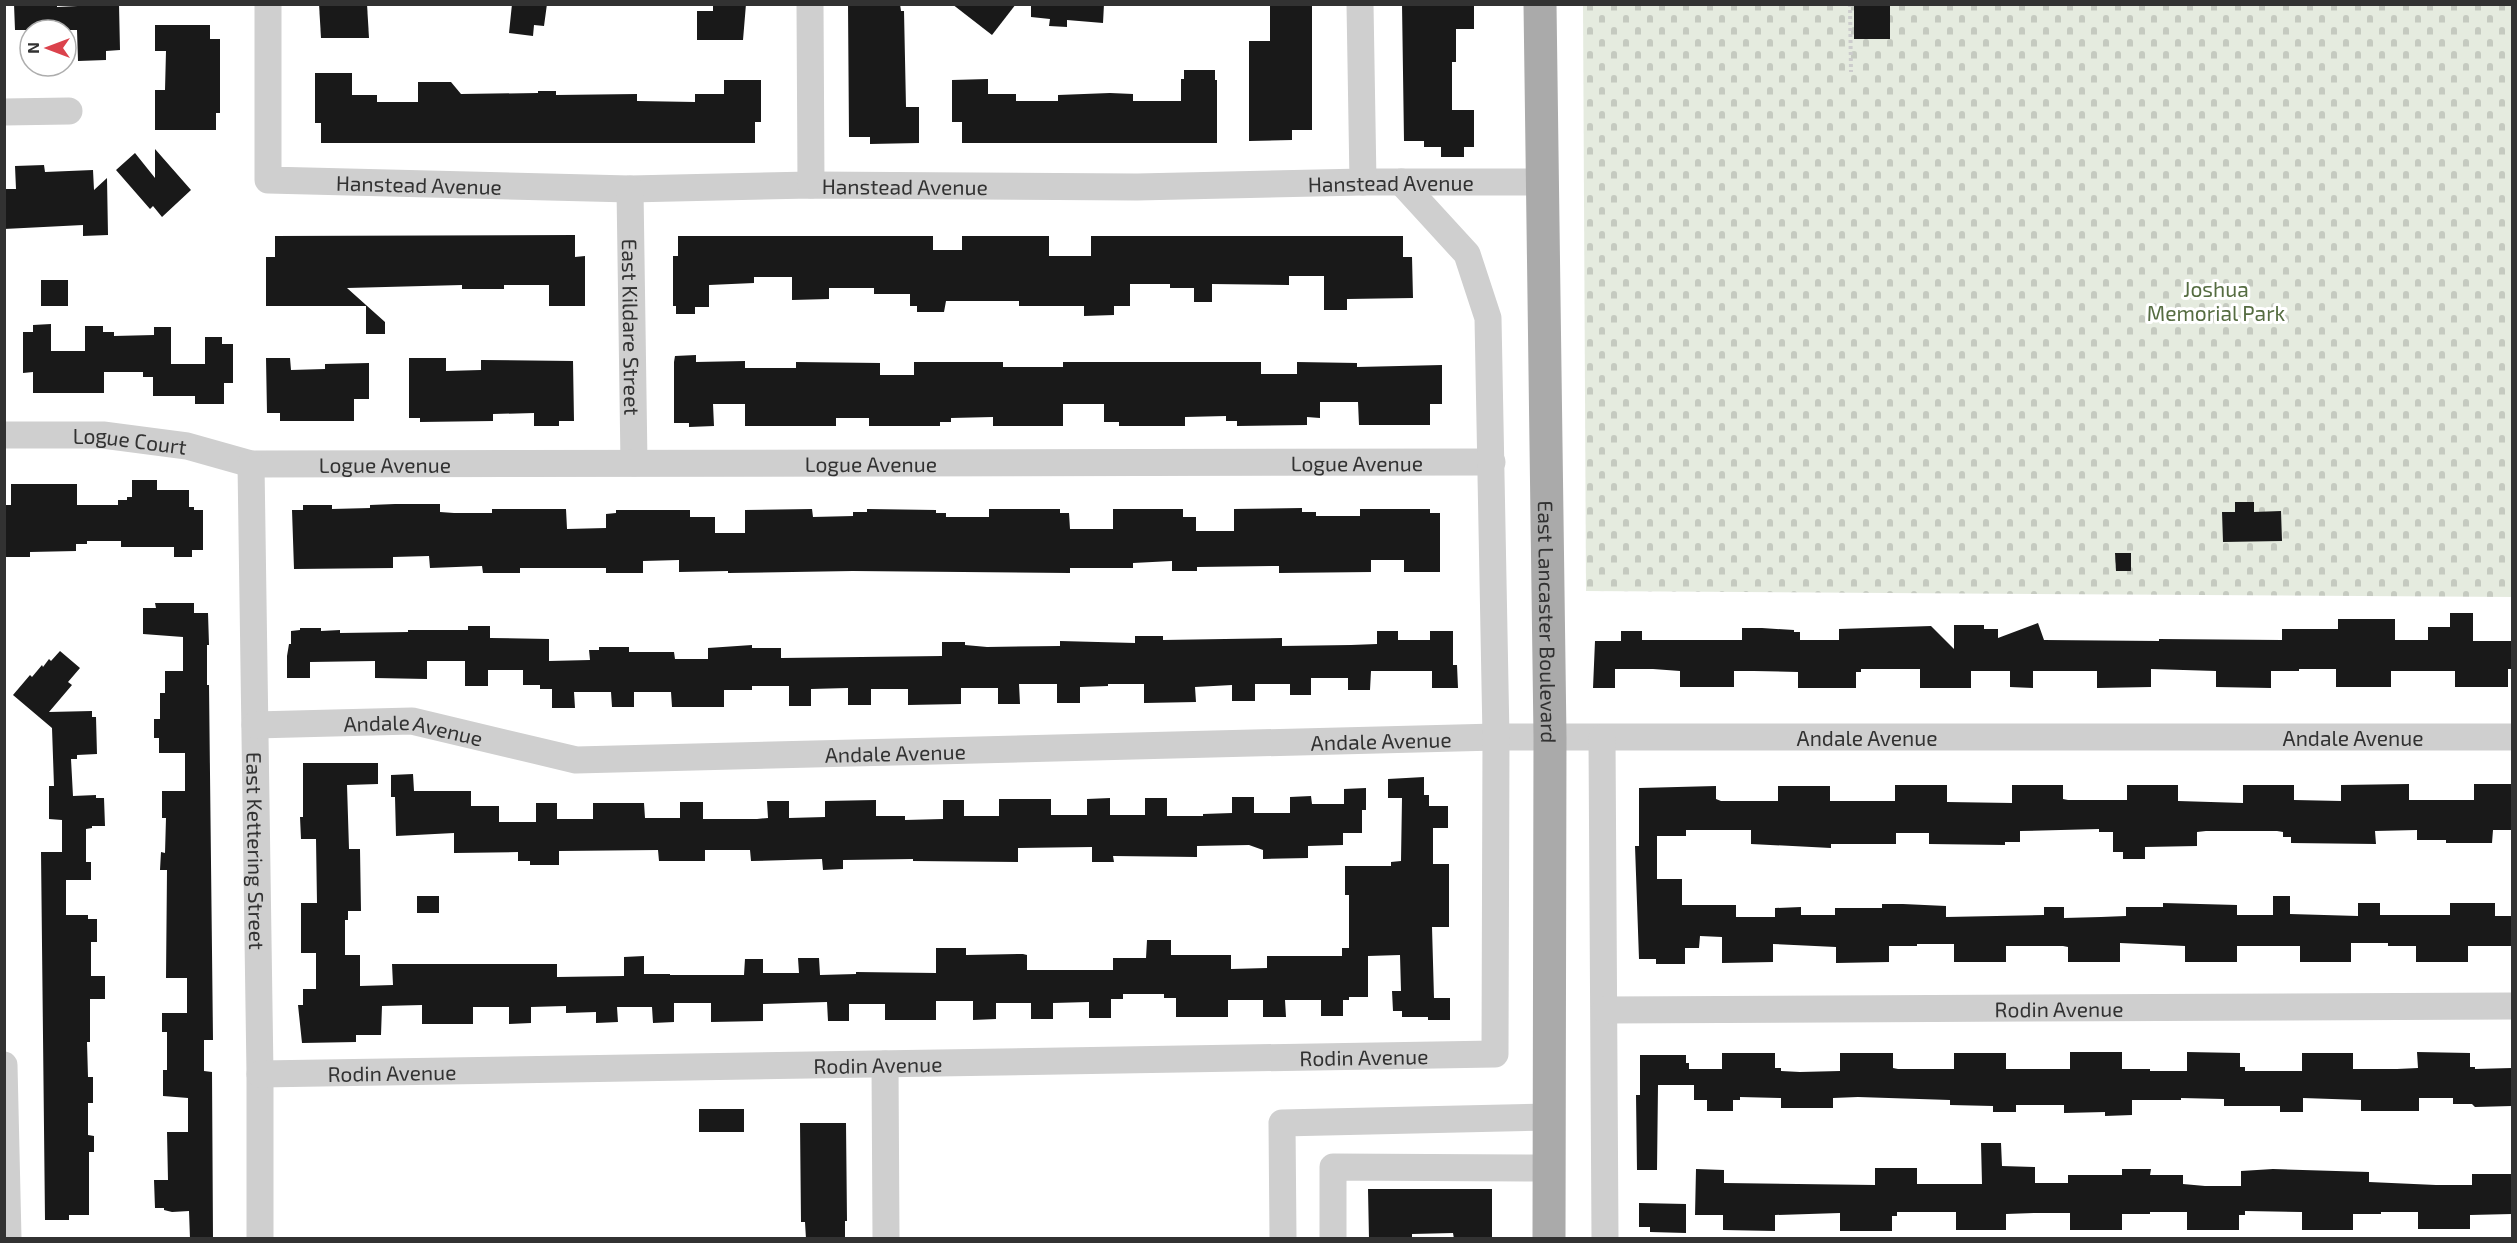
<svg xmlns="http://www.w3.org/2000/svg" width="2517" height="1243" viewBox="0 0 2517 1243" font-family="'Exo 2',sans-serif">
  <defs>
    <pattern id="cemetery-stones" width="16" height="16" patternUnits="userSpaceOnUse" patternTransform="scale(1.5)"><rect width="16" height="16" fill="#e5ebdf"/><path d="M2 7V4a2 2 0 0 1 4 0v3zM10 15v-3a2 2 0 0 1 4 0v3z" fill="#c5cac0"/></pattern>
  </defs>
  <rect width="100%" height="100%" fill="#fff"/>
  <!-- cemetery -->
  <path fill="url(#cemetery-stones)" d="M1583,5H2512V597L1586,591Z"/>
  <!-- building -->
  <g fill="#191919">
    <path d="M14,4H57V7L119,4L120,50L106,51V60L78,61L77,30H15Z"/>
    <path d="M319,4H367L369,38H321Z"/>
    <path d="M512,4H547L544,26L534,25L533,36L509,33Z"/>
    <path d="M713,4H746L743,40H697V11H713Z"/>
    <path d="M848,4H900L901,11H904L906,107H919V143L870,144V137H849Z"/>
    <path d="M952,4H1016L992,35Z"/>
    <path d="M1031,4H1104L1103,23L1067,20V27L1049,26L1050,19L1031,17Z"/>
    <path d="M1270,4H1312V130H1292V140L1249,141V41H1270Z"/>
    <path d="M1402,4H1474V29H1456V62H1452V110H1474V147H1464V157H1441V147H1424V141H1404Z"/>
    <rect x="1854" y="4" width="36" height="35"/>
    <path d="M155,25H210V39H220V113H216V130H155V90H165L166,51H155Z"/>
    <path d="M1184,70H1215V80H1217V143H962V122H952V80L988,79V94H1016V101H1058V95L1110,93L1133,94V101H1181V79H1184Z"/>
    <path d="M315,73H352V95H377V102H418V82H451L461,94L538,93V91H556V95L637,94V101L695,102V94H724V80H761V122H755V143H321V123H315Z"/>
    <path d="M155,149L191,190L162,217L153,206L150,209L116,170L135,153L155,178Z"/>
    <path d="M44,165L45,172L93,170L94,190L107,178L108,235L83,236V225L4,229V189H16L15,166Z"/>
    <path d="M575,235V257L585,256V306H549V285H504V289H462V285L347,288L385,322V334H366V306H266V257H275V236Z"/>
    <path d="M678,236H933V250H962V236H1049V256H1091V236H1403V257H1412L1413,298L1347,299V310H1324V276H1289V285L1212,284V302H1194V288H1170V284H1130V306H1114V315L1084,316V306H1019V301H946L944,312H917V306H910V294H874V288H829V299L792,300V277H754V283L709,285V307H695V314H676V306H673V256H678Z"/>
    <rect x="41" y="280" width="27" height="26"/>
    <path d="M51,324V351H85V326H103V332H114V336L154,335V327H171V364H205V337H222V344H233V383H224V404H195V396H153V377H143V372H104V393H33V372L23,373V332H33V325Z"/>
    <path d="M696,355V362L745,361V368H796V362L880,363V375H914V362H1003V367H1063V362H1261V374H1297V362L1357,363V367L1442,365V404H1430V425H1359L1358,402H1320V418L1307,417V425L1237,426V421H1226V416L1185,417V426H1119V422H1104V404H1063V426H993V417L951,418V422H940V426H869V418H836V426H745V404H713L714,426L689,427V423H674V362L675,356Z"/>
    <path d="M266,358H290L291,370L325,369V364L369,363V399H354V421H280V413H267Z"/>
    <path d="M409,358H446V371L481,370V360L573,361L574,421H559V426H534V413L493,414V421L420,422V418H409Z"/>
    <path d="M132,480H157V490H189V507H194V510H203V550H192V557H174V547H121V541H87V544H76V551L30,552V557H4V505H11V484H77V505H118V500H127V497H132Z"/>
    <path d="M2235,502H2254V512L2281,511L2282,541L2223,542L2222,512H2235Z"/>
    <path d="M395,504H440V512L454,513H492V509H566L567,529L606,528V514L616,513V510H690V517H715V533H745V510L812,509L813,517L853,516V512H867V509L936,510V513H946V517H989V509H1060V513H1069L1070,529H1113V509H1183V517H1196V531H1234V509L1302,508V512H1316V516H1360V509H1430V513H1440V572H1404V560H1371V572L1279,573V566L1197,567V571H1172V561L1133,563V568H1070V573L853,571L728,573V571L679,572V560L643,561V573H606V568H520V573H483L482,566L430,568L429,556L393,557V568L294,569L292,510H303V505H332V509L370,508V505Z"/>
    <path d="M2115,553H2131V571H2116Z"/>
    <path d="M155,603H194V613H208L209,645H207V685H209L213,1040H204V1071L212,1072L213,1239H190L189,1211L172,1212L164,1210V1208H155L154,1180H168L167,1132H188V1098L163,1096V1070H167V1032H162V1013H187V978H166L167,870H160L161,852L165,853L166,818H162V791H185V753H159V738H154V719H160V693H165V671H183V637L143,634V608H156Z"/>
    <path d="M2450,613H2473V641H2512V669H2508V687H2455V671H2391V687H2336V669H2299V671H2271V688L2216,687V671L2151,669V687L2097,688V671H2033V688L2010,687V671H1971V688H1920V669H1861V672H1856V688H1798V672L1754,671H1734V687H1680V671L1653,669H1615V688H1593L1595,641H1621V631H1642V640H1742V628H1762L1794,630V632H1800V640H1839V629L1931,626L1954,649V625H1984V629H1998V638L2038,623L2044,640L2159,641V639L2282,640V629H2338V619H2395V640H2428V627H2450Z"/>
    <path d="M468,626H490V638L549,639V661L590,660L589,650H599V647H629V652H674L675,659H708V648L752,645V648H781V658L942,656V642H965V645L987,647L1060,646V641L1135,643V636H1163V640L1282,638V646L1351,645L1377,644V631H1398V640H1430V631H1453V665H1457L1458,688H1432V671H1371L1370,690H1348V678H1311V695H1290V684H1255V701H1232V685L1195,687L1196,702L1144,703V684H1108V686L1080,687V703H1057V684H1019L1020,704H998V688H961V704L908,705V689H871V705H848V688L811,689V706H789V686H752V690H724V707H672L671,692H634V707H612L611,692H574L575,708H552V689H540V685H523V670H488V686H465V661H427V679L375,678V661L310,662V678H287V656L289,644H291V631L300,630V628H321V631L340,630V633L408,632V630H468Z"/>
    <path d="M60,651L80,668L68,682L72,685L49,712L92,711V717H96L97,754L77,755V759H71L73,796L96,795V798H104L105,826H92V828L86,829V862H91V880H66V915H88V919H97V942H91V976H105V999H90V1042H87L88,1077H93V1103H88V1135L94,1136V1152H89V1215H69V1220H45L41,852H62V820L49,819V786H54L52,728L13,695L30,675L32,677L42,665L43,667L49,659L51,661Z"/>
    <path d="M303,763H378V784L347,785L349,849H360L361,911H348V920H345V955H360V986L393,985L392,964H557V977L624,976V957L644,956V974H670V975H744L745,959H763V973H799L798,958H819L820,975L856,974V972L936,973V948H966V955L1023,954L1027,955V970H1113V958H1146L1147,940H1171V955H1231V969L1267,968V956H1342V948H1349V895H1345V866H1391V862L1401,861L1402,798H1388V779L1424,777V795H1429V806H1448V828H1433V864H1449V927H1432L1434,998H1450V1020H1428V1017H1402V1011H1393L1392,991H1401L1400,955L1368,956V997H1349V1000H1343V1016H1321V1000H1285L1286,1017H1263V1000H1228V1017H1176V998H1164V994H1123V999H1111V1018H1089V1002L1053,1003V1019H1031V1003H996V1019L973,1020V1001H936V1020H885V1004H849V1021H828L827,1002L763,1004V1021L711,1022V1003H674V1022L653,1023L652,1007H617L618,1022L596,1023V1012L566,1013V1006L531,1007V1023L509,1024V1007H473V1024H422V1005L382,1006L381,1035H356V1042L302,1043L298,1005H303V989H316V953H301V903H317L316,839H301L300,817H303Z"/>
    <path d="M413,774L414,791H471V806H499V822H536V803H557V819H593V803H644L645,818H680V802H703V819H757L768,818L767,801H789V818L825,817V801L876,800V816H905V820L943,819V800H964V816H999V799H1051V815H1087V799L1110,798V815H1145V798H1167V816H1203V814L1232,813V797H1254V813H1290V797L1311,796L1312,804H1344V789L1366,788V810H1362V833H1343V845L1308,846V858L1263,859V850L1249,845L1197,846V857L1113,856L1114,862H1092V847L1018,848V862L913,861V859L843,860V869L823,870L822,859L751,861L750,850H705V861H659L658,850L559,851V865H530V861H518V852L454,853V833L396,836L395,797H391V775Z"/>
    <path d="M2409,784V800H2474V784H2512V830H2493L2492,843H2446V840H2417V830L2375,831L2376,844L2291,843V837H2283V832L2277,831H2206L2197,832V846L2145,847V859H2123V852H2113V832H2099V829L2020,831V842H2005V845L1929,844V833H1896V844H1831V848L1751,844V830H1686V836H1657V879H1682V905H1736V917H1775V908L1801,907V915H1835V908H1882V904H1903L1946,906V917L2044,915V907H2064V918L2101,917L2126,916V907H2163V903L2237,905V915H2273V896H2290V914L2358,916V903H2380V915H2450V903H2495V916H2512V946H2468V962H2416V946H2388V943H2351V962H2300V946H2237V962H2185V946L2120,943V962H2068V947L2063,946H2006V962H1954V944H1917V946H1889V962L1836,963V947L1773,944V962L1722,963V937L1700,936L1699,948H1685V964H1656V959H1639L1635,846H1639V788L1716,786V799L1721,801H1778V786H1830V801H1895V785H1947V802L2012,803V785H2063V799L2068,800H2127V785H2178V801L2243,803V785H2294V800L2341,801V785Z"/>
    <rect x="417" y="896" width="22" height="17"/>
    <path d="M2070,1052H2122V1069H2150V1071H2187V1052L2240,1053V1067H2245V1071H2302V1053H2353V1069H2397L2418,1068L2417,1052L2470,1053V1067H2475V1069L2512,1068V1106L2475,1107L2472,1104H2453V1098H2419V1111H2361V1100L2303,1098V1112H2280V1106H2224V1099L2181,1098V1100H2132V1115L2105,1116V1112L2064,1113V1105H2016V1112H1993V1106L1950,1105V1100L1858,1097L1833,1098V1108H1781V1098L1740,1097V1100H1733V1111H1707V1100H1694V1085H1658L1657,1170H1637L1636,1095H1640V1055H1686V1063H1689V1069H1722V1053H1775V1068H1781V1071L1800,1072L1840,1071V1053H1893V1068L1898,1069H1954V1053H2006V1069H2070Z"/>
    <rect x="699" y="1109" width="45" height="23"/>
    <path d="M800,1123H846L847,1221H845V1239H806L805,1222H801Z"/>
    <path d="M1981,1143H2001L2002,1166L2035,1167V1183H2068V1175H2122V1169H2151L2150,1175H2183V1184L2205,1186H2241V1171L2273,1169L2369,1172V1182L2436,1185H2472V1174H2512V1214L2470,1215V1229H2418V1212H2381V1214H2353V1230H2302V1212L2245,1211V1215H2239V1230H2187V1212H2150V1214H2122V1230H2070V1213H2034L2006,1214V1230H1956V1212H1897V1216H1892V1231H1840V1213L1775,1215V1231L1723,1230V1215H1695L1696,1169L1724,1170V1183L1875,1185V1168H1917V1184H1982Z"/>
    <path d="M1368,1189H1492V1239H1454L1453,1233L1412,1234V1239H1369Z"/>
    <path d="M1639,1203L1686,1204V1233L1650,1232V1227H1639Z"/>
  </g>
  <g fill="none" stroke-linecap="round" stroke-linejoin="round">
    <!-- path -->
    <path stroke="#ccc" stroke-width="4" stroke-dasharray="3 3" stroke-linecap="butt" d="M1850,4L1851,72"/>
    <!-- minor -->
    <g stroke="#cfcfcf" stroke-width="27">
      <path id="s1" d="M268,4V180L630,189L811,185L1137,187L1363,182H1542"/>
      <path d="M810,4L811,185"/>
      <path d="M1360,4L1363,182"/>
      <path d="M4,112L69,111"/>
      <path id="s2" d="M630,189L634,463"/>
      <path id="s3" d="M4,435H103L187,446L251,464L1492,462"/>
      <path id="s4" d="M251,464L260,1074V1238"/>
      <path id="s5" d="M255,725L412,721L576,760L1496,737H2512"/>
      <path d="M1602,738L1605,1238"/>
      <path id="s6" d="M1605,1010L2512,1006"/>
      <path d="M885,1064L886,1238"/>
      <path d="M4,1065L8,1238"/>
      <path id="s7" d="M260,1074L1495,1054L1496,737L1488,318L1467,254L1401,182"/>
      <path d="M1283,1238L1282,1123L1549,1117"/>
      <path d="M1333,1238V1167L1549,1168"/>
    </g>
    <!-- major -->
    <path stroke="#aaa" stroke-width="33" id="s8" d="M1540,4L1550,737L1549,1238"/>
  </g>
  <g text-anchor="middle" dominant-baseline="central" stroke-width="6" stroke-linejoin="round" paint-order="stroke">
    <!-- street labels -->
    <g font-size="21" fill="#323232" stroke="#fff">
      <text stroke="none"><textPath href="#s1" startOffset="1299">Hanstead Avenue</textPath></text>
      <text stroke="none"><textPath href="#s1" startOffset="327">Hanstead Avenue</textPath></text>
      <text stroke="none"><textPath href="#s1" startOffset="813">Hanstead Avenue</textPath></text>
      <text stroke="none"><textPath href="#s2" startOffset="138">East Kildare Street</textPath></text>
      <text stroke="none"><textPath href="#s3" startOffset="126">Logue Court</textPath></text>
      <text stroke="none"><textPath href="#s3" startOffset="1356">Logue Avenue</textPath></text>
      <text stroke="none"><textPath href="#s3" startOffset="870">Logue Avenue</textPath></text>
      <text stroke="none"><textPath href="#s3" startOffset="384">Logue Avenue</textPath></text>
      <text stroke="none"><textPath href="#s8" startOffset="618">East Lancaster Boulevard</textPath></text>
      <text stroke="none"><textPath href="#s5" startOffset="159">Andale Avenue</textPath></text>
      <text stroke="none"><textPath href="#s5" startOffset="2103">Andale Avenue</textPath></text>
      <text stroke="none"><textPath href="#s5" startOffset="1617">Andale Avenue</textPath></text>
      <text stroke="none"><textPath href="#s5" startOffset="1131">Andale Avenue</textPath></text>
      <text stroke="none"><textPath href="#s5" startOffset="645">Andale Avenue</textPath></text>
      <text stroke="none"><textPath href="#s4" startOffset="387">East Kettering Street</textPath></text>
      <text stroke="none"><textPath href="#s6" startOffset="454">Rodin Avenue</textPath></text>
      <text stroke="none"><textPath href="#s7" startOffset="1104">Rodin Avenue</textPath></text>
      <text stroke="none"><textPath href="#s7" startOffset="618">Rodin Avenue</textPath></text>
      <text stroke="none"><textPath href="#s7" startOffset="132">Rodin Avenue</textPath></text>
    </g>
    <!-- park labels -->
    <g font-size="21" fill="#556c41" stroke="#fff">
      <text x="2216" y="288">Joshua<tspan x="2216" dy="24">Memorial Park</tspan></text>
    </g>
  </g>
  <!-- border -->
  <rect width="2517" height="1243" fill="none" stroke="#323232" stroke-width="12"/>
  <!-- north arrow -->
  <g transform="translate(48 48) rotate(270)"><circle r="28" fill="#ffffff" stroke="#adadad" stroke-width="1.5"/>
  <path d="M0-4.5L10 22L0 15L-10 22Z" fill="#db424c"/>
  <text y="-9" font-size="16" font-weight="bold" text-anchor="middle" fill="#323232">N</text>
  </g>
</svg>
